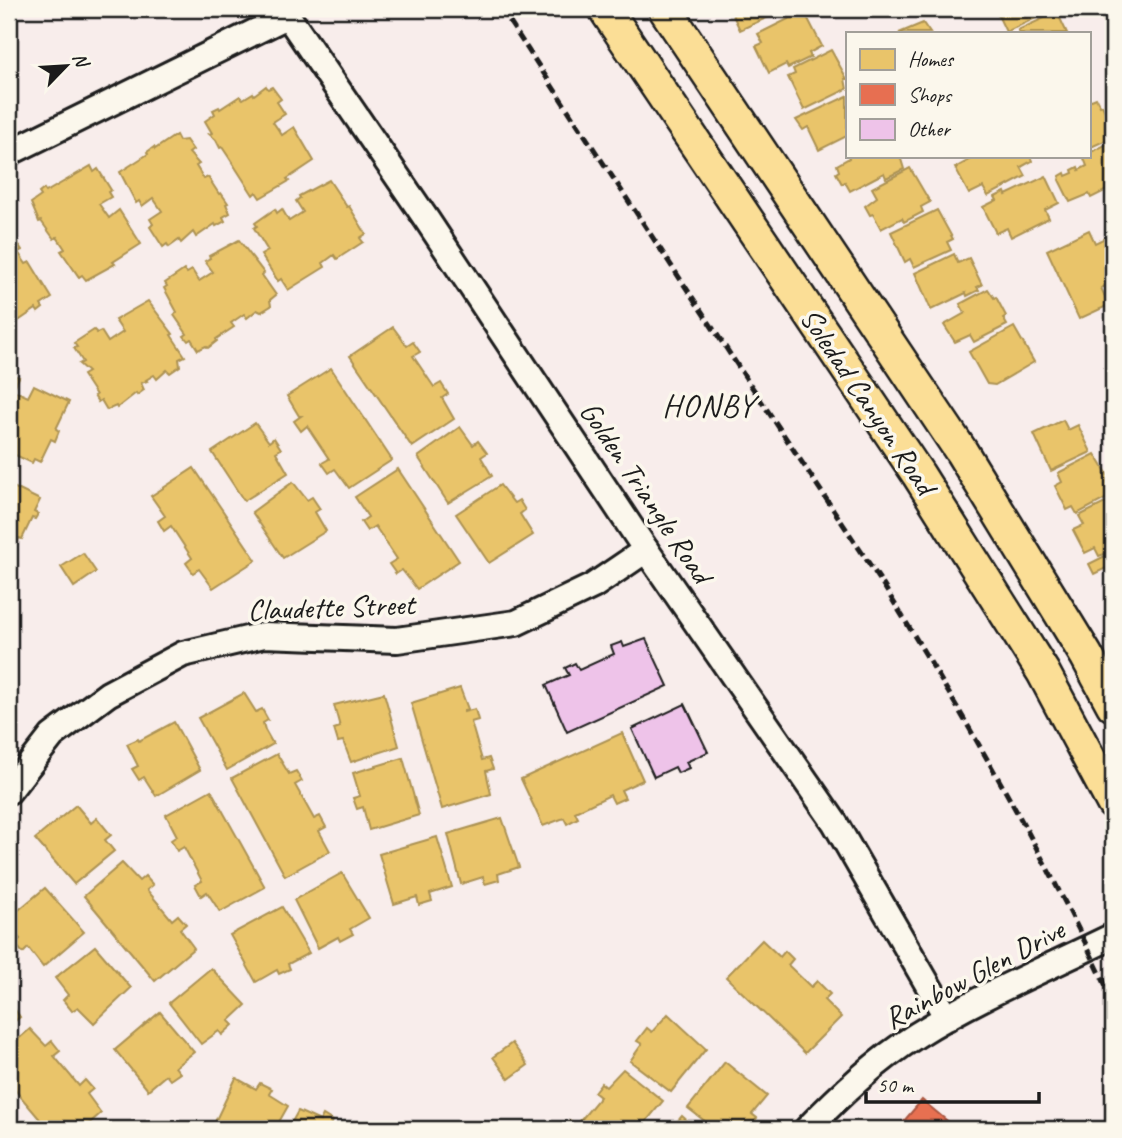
<svg xmlns="http://www.w3.org/2000/svg" width="1122" height="1138" viewBox="0 0 1122 1138" font-family="Caveat,sans-serif">
  <rect width="100%" height="100%" fill="#f8edeb"/>
  <filter id="ink" filterUnits="userSpaceOnUse"><feTurbulence type="fractalNoise" baseFrequency=".0143" numOctaves="2"/><feDisplacementMap in="SourceGraphic" scale="14" xChannelSelector="R" yChannelSelector="G"/><feConvolveMatrix kernelMatrix="1 2 1 2 8 2 1 2 1" color-interpolation-filters="sRGB"/></filter>
  <g filter="url(#ink)">
    <!-- homes -->
    <g fill="#e9c46a" stroke="#ac9253" stroke-width="2">
      <path d="M730,9H786L740,30Z"/>
      <path d="M995,9H1044L1046,13L1006,32Z"/>
      <path d="M1099,9H1113V21L1106,25Z"/>
      <path d="M804,11L822,46L809,53L811,57L788,68L786,64L769,73L756,46L763,43L758,34Z"/>
      <path d="M1057,12L1067,33H1019L1018,30Z"/>
      <path d="M923,23L930,33H899Z"/>
      <path d="M831,50L847,79H845L847,89L804,110L788,77L795,74L793,69Z"/>
      <path d="M266,86L268,89L272,87L281,99L277,102L285,114L273,122L282,135L294,127L314,161L287,179L289,181L260,198L256,192L253,195L228,156L222,147L220,148L216,140L209,134L212,133L205,121L215,114L213,110L219,107L220,109L240,96L243,99L253,93L254,95Z"/>
      <path d="M847,96V136L819,150L808,127L803,130L796,120Z"/>
      <path d="M1096,98L1100,106L1102,105L1113,128L1110,130L1113,137L1089,148V101Z"/>
      <path d="M176,135L179,141L186,140L193,150L189,153L199,164L196,166L204,179L208,177L219,194L221,193L228,203L226,204L230,213L223,217L225,221L216,226L215,224L196,237L193,232L181,243L179,240L169,247L167,244L163,247L150,227L153,224L150,219L162,211L153,198L142,206L139,201L136,203L120,172L148,154L147,152L154,147L155,149Z"/>
      <path d="M1113,141V187L1091,198L1089,194L1070,202L1059,180L1060,176L1065,173L1066,176L1073,173L1072,170L1078,167L1079,170L1087,166L1083,156H1089V153Z"/>
      <path d="M848,156H900L904,169L886,178L884,173L850,191L845,182L842,184L836,173L839,171L837,165L849,158Z"/>
      <path d="M974,156H1030L1032,161L1021,167L1026,176L988,196L983,187L969,194L955,168L975,157Z"/>
      <path d="M91,166L94,172L98,169L111,190L108,192L111,197L99,204L109,218L119,210L141,244L113,262L115,264L86,280L82,275L79,277L61,251L65,249L57,237L54,239L41,221L39,222L31,203L41,196L39,193L44,189L46,192Z"/>
      <path d="M910,168L930,202L921,207L923,212L904,222L902,218L881,229L873,214L870,215L865,206L877,197L872,188Z"/>
      <path d="M1046,176L1059,203L1045,210L1049,218L1011,237L1007,228L996,233L983,207L997,200L995,197L1005,192L1006,195Z"/>
      <path d="M329,180L347,207L349,206L366,234L360,238L363,242L337,259L334,255L323,263L325,267L288,290L281,279L278,281L261,255L268,251L254,228L257,226L255,223L275,209L277,213L282,209L289,221L303,212L296,201L300,198L299,196Z"/>
      <path d="M937,210L953,239L947,242L951,250L914,267L910,259L905,262L891,232Z"/>
      <path d="M9,230L22,250L18,252L26,264L30,262L52,298L41,305L43,308L38,312L36,309L17,322L14,319L9,322Z"/>
      <path d="M1089,230L1095,243L1113,234V283L1101,288L1109,305L1079,319L1047,250Z"/>
      <path d="M239,240L264,273L262,275L276,295L270,300L271,306L261,312L257,310L247,318L244,314L231,323L234,327L216,339L217,341L208,348L206,346L198,350L191,339L188,341L184,336L187,334L174,315L177,312L164,288L167,286L165,283L184,270L187,273L192,270L199,281L213,272L205,261L210,258L209,256Z"/>
      <path d="M954,254L958,263L969,258L982,285L977,287L979,290L967,296L966,293L931,310L915,273Z"/>
      <path d="M988,289L994,298L996,297L1006,316L1003,318L1007,325L974,342L970,335L955,342L944,325L965,313L960,304Z"/>
      <path d="M148,301L173,334L171,335L185,356L179,359L180,366L170,373L167,370L157,379L154,375L146,380L147,381L141,383L144,390L137,395L136,393L117,408L116,406L107,410L101,400L98,402L94,396L96,395L83,375L88,372L79,364L83,362L74,348L77,347L74,343L94,330L97,333L101,331L108,342L123,332L115,320Z"/>
      <path d="M393,327L407,346L413,342L420,352L413,356L434,387L441,383L448,394L442,398L454,419L412,447L350,356Z"/>
      <path d="M1014,327L1034,362L995,385L987,384L969,352Z"/>
      <path d="M9,368L15,371L13,375L19,377L13,390L28,397L34,385L69,402L56,429L59,431L55,441L51,439L40,462L34,459L32,463L9,452Z"/>
      <path d="M331,368L392,460L349,488L335,469L329,473L322,463L329,459L307,426L301,431L294,421L301,416H299L287,396Z"/>
      <path d="M1063,420L1068,430L1078,425L1091,452L1051,471L1034,434Z"/>
      <path d="M255,423L269,442L274,438L281,449L276,452L288,473L244,501L212,452Z"/>
      <path d="M460,427L473,445L478,441L487,453L481,457L492,476L448,503L418,457Z"/>
      <path d="M1095,454L1113,483L1111,487L1113,495L1077,514L1073,507L1067,510L1055,486L1062,482L1058,473Z"/>
      <path d="M194,468L256,560L213,588L199,569L193,573L186,563L192,558L171,526L164,531L158,521L165,516L151,496Z"/>
      <path d="M398,469L459,561L417,589L402,570L396,574L389,564L397,559L375,526L367,531L361,522L368,517L355,497Z"/>
      <path d="M293,482L307,500L312,497L320,509L315,512L326,531L283,558L252,512Z"/>
      <path d="M9,485L40,500L34,512L38,514L35,519L32,518L22,539L19,538L14,549L11,547L9,553Z"/>
      <path d="M500,485L514,503L519,500L525,510L520,514L533,535L489,563L456,514Z"/>
      <path d="M1113,499V551L1099,556L1095,548L1085,553L1073,530L1084,525L1079,516Z"/>
      <path d="M1113,552V584L1106,568L1094,574L1089,564Z"/>
      <path d="M83,553L96,572L74,587L61,567Z"/>
      <path d="M460,688L468,709L464,710V712L475,709L478,720L471,722L482,760L489,758L493,769L486,771L491,794L442,809L411,703Z"/>
      <path d="M244,693L256,712L262,709L268,720L263,723L265,730L273,744L227,770L198,718Z"/>
      <path d="M384,693L399,746L351,762L343,741L338,742L334,729L340,727L334,705Z"/>
      <path d="M174,722L200,770L156,796L144,777L139,780L132,769L138,766L127,744L138,739L139,741Z"/>
      <path d="M622,733L643,780L621,790L625,798L614,803L610,795L575,812L578,818L567,824L564,818L543,826L521,779Z"/>
      <path d="M277,754L289,774L296,771L302,781L295,785L314,819L320,816L326,827L319,831L330,851L285,876L232,778Z"/>
      <path d="M403,758L419,815L369,830L363,807L357,809L353,798L360,796L353,773Z"/>
      <path d="M211,790L265,887L220,912L207,892L201,896L195,885L202,881L184,847L177,851L171,840L177,836L166,815Z"/>
      <path d="M76,805L91,823L97,818L111,835L105,840L114,851L74,884L35,839Z"/>
      <path d="M502,818L519,867L498,874L499,880L485,884L483,877L461,884L448,834Z"/>
      <path d="M437,837L452,887L430,894L432,901L419,905L417,897L394,904L379,854Z"/>
      <path d="M122,863L139,881L145,876L153,885L147,890L172,920L178,915L186,924L180,929L194,948L155,981L84,896Z"/>
      <path d="M342,873L369,918L350,929L353,934L340,941L338,937L318,948L294,900Z"/>
      <path d="M45,888L84,932L43,967L28,948L23,953L15,944L20,939L9,926V918Z"/>
      <path d="M282,907L309,953L288,964L290,969L279,974L277,970L256,982L230,935Z"/>
      <path d="M762,940L780,957L785,951L793,959L788,965L811,987L817,981L830,994L824,1000L841,1017L805,1053L726,977Z"/>
      <path d="M95,946L131,988L94,1023L78,1007L72,1011L63,1000L68,995L55,978Z"/>
      <path d="M211,968L246,1005L229,1021L233,1025L222,1035L219,1031L201,1044L169,1003Z"/>
      <path d="M9,1001L20,1017L9,1026Z"/>
      <path d="M160,1012L194,1052L175,1067L180,1073L170,1080L166,1075L148,1090L115,1050Z"/>
      <path d="M668,1014L706,1049L671,1092L630,1061L642,1044L637,1041L647,1028L652,1032Z"/>
      <path d="M30,1029L46,1046L52,1041L60,1051L54,1056L79,1086L85,1080L93,1089L87,1094L101,1113L83,1129H48L9,1083V1047Z"/>
      <path d="M512,1043L528,1065L509,1079L493,1057Z"/>
      <path d="M725,1062L767,1096L752,1114L757,1118L749,1128L743,1123L738,1129H715L688,1108Z"/>
      <path d="M623,1069L663,1101L640,1129H564L570,1121L576,1126L600,1097L594,1092L601,1083L606,1087Z"/>
      <path d="M236,1078L256,1089L260,1083L272,1089L269,1094L288,1106L275,1129H224L214,1124Z"/>
      <path d="M298,1111L320,1121L323,1115L333,1121L329,1127L335,1129H288Z"/>
      <path d="M682,1116L697,1129H671Z"/>
    </g>
    <!-- shops -->
    <path fill="#e76f51" stroke="#aa5641" stroke-width="2" d="M922,1100L957,1129H897Z"/>
    <!-- building -->
    <g fill="#eec3e9" stroke="#1c1c1c" stroke-width="2">
      <path d="M646,639L668,686L567,732L546,685L569,675L565,668L575,663L579,670L614,654L611,646L622,642L624,647Z"/>
      <path d="M685,704L708,752L686,762L689,768L678,773L675,767L654,777L632,729Z"/>
    </g>
    <g fill="none" stroke-linecap="round" stroke-linejoin="round">
      <defs>
        <g id="minor">
          <path d="M283,9L427,220L646,550L835,823L947,1018"/>
          <path d="M9,153L287,16"/>
          <path d="M9,791L52,736L108,694L183,654L264,635L397,640L516,623L593,586L646,550"/>
          <path d="M807,1129C841,1094 876,1061 917,1035C979,996 1048,968 1113,936"/>
        </g>
        <g id="major">
          <path d="M605,9L918,474L1043,672L1113,803"/>
          <path d="M665,9L961,451L1086,655L1113,705"/>
        </g>
      </defs>
      <!-- minor casing -->
      <use href="#minor" stroke="#1c1c1c" stroke-width="30"/>
      <!-- major casing -->
      <use href="#major" stroke="#1c1c1c" stroke-width="37"/>
      <!-- minor -->
      <use href="#minor" stroke="#fbf7ec" stroke-width="24"/>
      <!-- major -->
      <use href="#major" stroke="#fbde96" stroke-width="32"/>
      <!-- rail -->
      <path stroke="#1c1c1c" stroke-width="5" stroke-dasharray="10 5" stroke-linecap="butt" d="M501,9L882,583C966,719 1046,856 1113,1001"/>
    </g>
  </g>
  <g text-anchor="middle" dominant-baseline="central" stroke-width="7" stroke-linejoin="round" paint-order="stroke">
    <!-- street labels -->
    <g font-size="30" fill="#1c1c1c" stroke="#fbf7ec">
      <text transform="translate(868 401) rotate(56)">Soledad Canyon Road</text>
      <text transform="translate(646 492) rotate(56)">Golden Triangle Road</text>
      <text transform="translate(331 607) rotate(-2)">Claudette Street</text>
      <text transform="translate(974 974) rotate(-28)">Rainbow Glen Drive</text>
    </g>
    <!-- neighbourhood labels -->
    <g font-size="32" letter-spacing="2" fill="#1c1c1c" stroke="#fbf7ec">
      <text x="709" y="405">HONBY</text>
    </g>
  </g>
  <!-- margin -->
  <rect width="1122" height="1138" fill="none" stroke="#fbf7ec" stroke-width="35"/>
  <rect x="18" y="18" width="1087" height="1103" fill="none" stroke="#1c1c1c" stroke-width="2.5" filter="url(#ink)"/>
  <!-- legend -->
  <rect x="846" y="32" width="245" height="126" fill="#fbf7ec" stroke="#a29f99" stroke-width="2"/>
  <rect x="860" y="49" width="35" height="21" fill="#e9c46a" stroke="#a29f99" stroke-width="2"/>
  <text x="908" y="66" font-size="21" fill="#1c1c1c">Homes</text>
  <rect x="860" y="84" width="35" height="21" fill="#e76f51" stroke="#a29f99" stroke-width="2"/>
  <text x="908" y="102" font-size="21" fill="#1c1c1c">Shops</text>
  <rect x="860" y="119" width="35" height="21" fill="#eec3e9" stroke="#a29f99" stroke-width="2"/>
  <text x="908" y="136" font-size="21" fill="#1c1c1c">Other</text>
  <!-- north arrow -->
  <g transform="translate(66 66) rotate(65)" stroke="#fbf7ec" stroke-width="5" paint-order="stroke">
  <path d="M0-5L12 26L0 18L-12 26Z" fill="#1c1c1c"/>
  <text y="-10" font-size="19" font-weight="bold" text-anchor="middle" fill="#1c1c1c">N</text>
  </g>
  <!-- scale -->
  <path d="M866 1092v10h173v-10" fill="none" stroke="#1c1c1c" stroke-width="3.5"/>
  <text x="877" y="1092" font-size="21" fill="#1c1c1c" stroke="#fbf7ec" stroke-width="5" paint-order="stroke">50 m</text>
</svg>
